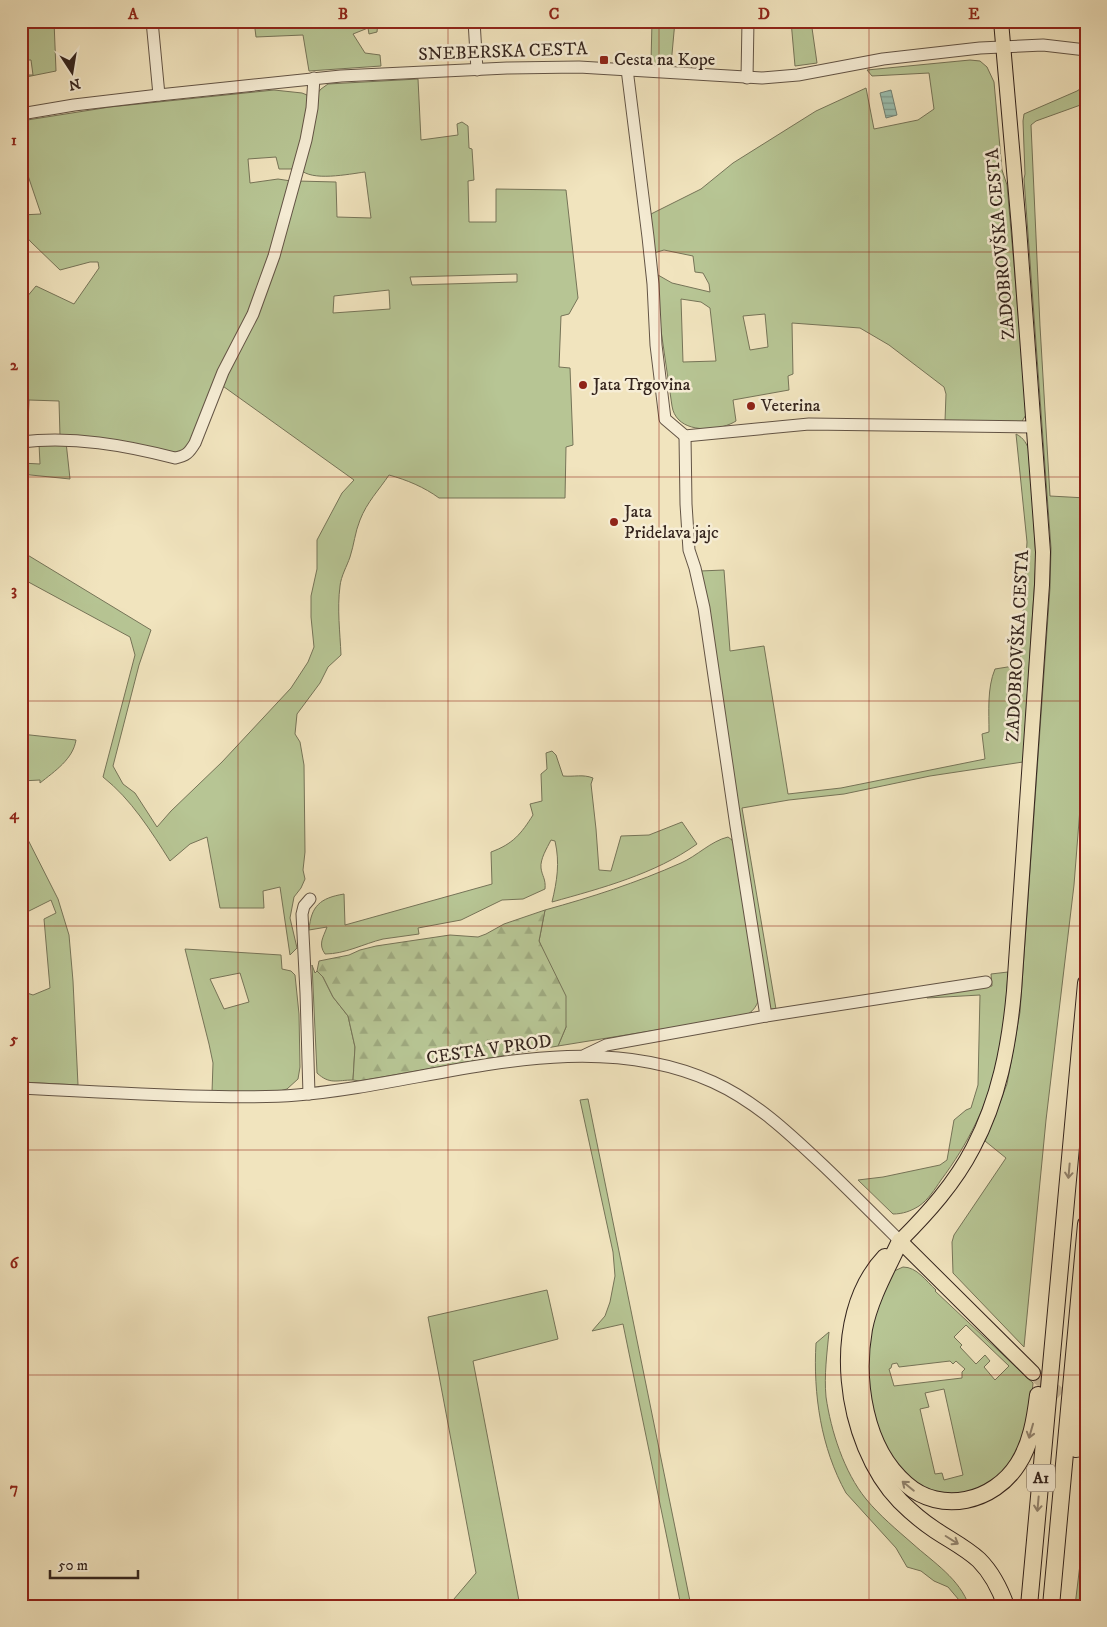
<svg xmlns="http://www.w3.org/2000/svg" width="1107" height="1627" viewBox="0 0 1107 1627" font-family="'IM FELL DW Pica',serif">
  <defs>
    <pattern id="forest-firs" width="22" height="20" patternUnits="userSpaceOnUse" patternTransform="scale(1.25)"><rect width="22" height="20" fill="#b7c594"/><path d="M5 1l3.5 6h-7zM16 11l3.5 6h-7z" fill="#9ea97f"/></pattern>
    <pattern id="water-rules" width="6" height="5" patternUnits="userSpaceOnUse" patternTransform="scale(1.25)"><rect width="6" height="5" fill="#9bbfb0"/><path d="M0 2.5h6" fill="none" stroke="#7f9b8f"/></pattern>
  </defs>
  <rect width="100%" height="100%" fill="#f1e4be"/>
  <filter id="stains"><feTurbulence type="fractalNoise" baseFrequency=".004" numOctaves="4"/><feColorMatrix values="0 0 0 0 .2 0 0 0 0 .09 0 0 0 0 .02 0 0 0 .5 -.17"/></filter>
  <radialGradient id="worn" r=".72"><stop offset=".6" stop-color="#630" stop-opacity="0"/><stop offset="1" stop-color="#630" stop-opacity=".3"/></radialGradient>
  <!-- green -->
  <g fill="#b7c594" stroke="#767458" fill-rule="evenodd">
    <path d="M21,21H54L56,71L21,78V75H33L31,60H21Z"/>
    <path d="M254,21H378L377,32L369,34L368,28L353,34L365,53L380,55L381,66L309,71L303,35L256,37Z"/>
    <path d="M652,21H675L671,65L651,63Z"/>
    <path d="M791,21H811L817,63L795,66Z"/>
    <path d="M970,60L980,61L987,67L994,82L1002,170L1007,185L1027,413L1021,423L945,421L946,394L944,387L889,345L860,328L792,323L793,374L788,376L789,390L733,400L736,421C722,430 692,433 679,420C675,416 673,412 672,406L656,296V287L658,275L672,283L710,292L709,284L703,273L695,272L693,256L664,250L654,253L651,214L701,189L733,163L816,111L866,88L874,129L918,120L934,109L929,73L872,76L867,70ZM681,299L701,302L710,308L716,361L683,362ZM765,314L768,347L750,350L743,316Z"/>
    <path d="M418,79L421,140L458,135L457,124L462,122L468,126L469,148L472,149L474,180L468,181L469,222H496V189L566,190L578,298L569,314L561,316L559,367L570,368L573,445L566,447L565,498H439C424,487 407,480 389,475C379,490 367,502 360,520C355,532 354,545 350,557C347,566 341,576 340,586C337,609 340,632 341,655L328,667L320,683L297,714L295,734L300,742L304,765L305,852L303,870L305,879L301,888L294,897L290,918L297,948L290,955L280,887L263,891L264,908H220L207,837L190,844L170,861C151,831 131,799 103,777L135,655L130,637L21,578V551L151,630L139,665L113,766L123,784L135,793L157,827L171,811L222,762L291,688L308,662L314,647L311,617V596L317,569V540L342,493L354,480L220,384L297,181L336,182L337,217L371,218L365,172C349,174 311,182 300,169L316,95L321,89L328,84ZM517,274V282L412,285L410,277ZM389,290L390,309L333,313L334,296Z"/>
    <path d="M1086,82V103L1036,121L1031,125L1040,326L1050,496L1086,498V732L1074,885L1046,1120L1024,1347L953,1273L952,1242L954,1235L1006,1158L985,1141L1007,1084L1020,1012L1050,588L1051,548L1024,179L1025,174L1023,121L1024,114L1077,91L1083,87Z"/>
    <path d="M274,90L302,93L307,95L309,105L294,169H279L276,157L248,159L250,183L278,179L291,181L266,272L192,443L176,455L60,436L59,401L29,400L28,424H21V304L36,286L74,304L99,268L98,262H90L60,270L31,242L21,231V215L41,214L21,155V121L110,107Z"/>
    <path d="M1016,434C1024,438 1027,444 1030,453L1036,561L1023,762L930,776L844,794L789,800L742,808L776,1009H770L700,571L724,570L730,651L764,646L788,794L841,788L985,759L982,734L989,732C989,712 987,688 995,669L1020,665L1027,542Z"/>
    <path d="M66,442L70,479L21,474V463L40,464L39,444Z"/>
    <path d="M21,734L76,740C73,759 55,771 40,783V780L21,781Z"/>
    <path d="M552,751L556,755L563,776C574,777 583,774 593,778L591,784L596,829L599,870L611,871L621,836L649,835L682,822L697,844C655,874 602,888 552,902C557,881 560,863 555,841L551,840C547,848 540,859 541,868C542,876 546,879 545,889L523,899L502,900L461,920L418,928L419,934C407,936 395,937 383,939C363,944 345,954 325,954C318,944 323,938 327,927L309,930C311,906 320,898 344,894L345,925L492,884L491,852C513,844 521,834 533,815L530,804L542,801L541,774L547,769L546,753Z"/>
    <path d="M21,826L58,899L69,935L73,981L78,1085L21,1082V991L33,995L50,988L44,919L56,913L51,900L21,915Z"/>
    <path d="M728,837L732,840L736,849L758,1002C754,1010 751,1013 743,1016L558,1046L566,1027L549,964L539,941L545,910C592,897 636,883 681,863C697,856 711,841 728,837Z"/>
    <path d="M185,949L281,955L282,969L291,971L295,975L299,1014L300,1067L298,1079L287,1089L276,1092H212L213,1063L209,1044ZM240,973L249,1002L224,1009L210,979Z"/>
    <path d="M312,965L315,973L317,971L323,977L333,997L348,1016L355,1047L353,1080C337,1080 330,1085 317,1073Z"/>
    <path d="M1008,972C1006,1001 1005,1031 998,1060C988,1104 968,1144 941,1180C935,1189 928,1200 919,1206C911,1211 903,1214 893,1214L858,1180L883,1177L940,1165L947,1160L954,1120L966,1110L971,1108L978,1085L980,995L927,998L926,995L992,986L991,974Z"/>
    <path d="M588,1099L691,1606H681L623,1324L592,1331L605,1316L610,1302L615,1276L613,1252L580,1100Z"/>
    <path d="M903,1267C917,1267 926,1281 936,1290L935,1291L1033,1383L1030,1417L1016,1458L998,1479L963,1496L926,1491L902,1472L882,1442L866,1382L869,1331L892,1272ZM966,1325L1009,1366L995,1380L984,1367L990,1361L985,1355L976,1364L960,1347L962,1345L954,1337ZM950,1361L953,1364L956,1361L965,1369L962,1372V1378L894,1386L889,1369L891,1368L892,1364L897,1363L899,1367ZM944,1389L963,1475L944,1480L942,1473L935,1474L920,1409L929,1407L925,1393Z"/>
    <path d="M547,1290L558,1339L473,1361L520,1606H448L476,1573L428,1317Z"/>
    <path d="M829,1332C827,1353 824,1375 826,1397C831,1431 844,1472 866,1499C880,1516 897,1530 913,1544C933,1562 960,1579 969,1606H961L959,1600L948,1587L934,1581L921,1571L907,1567L896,1548L846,1493C821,1448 813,1394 816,1343Z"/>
    <path d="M1086,1514V1606H1075Z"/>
  </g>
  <!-- forest -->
  <path fill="url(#forest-firs)" stroke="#767458" d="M545,910L539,941L566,996V1027L558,1046L360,1081L353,1080L355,1047L348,1016L333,997L323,977L317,971L319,961L349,955L360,950L376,946L450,935L478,937L486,934L504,924Z"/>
  <!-- water -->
  <path fill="url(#water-rules)" stroke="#728175" d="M891,90L897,115L886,118L880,93Z"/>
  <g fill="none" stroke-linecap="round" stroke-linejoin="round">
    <!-- major-tunnel -->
    <path stroke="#cbbe9e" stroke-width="14" stroke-dasharray="14 7" stroke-linecap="butt" d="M1033,1373L1076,1408"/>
    <defs>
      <g id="minor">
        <path d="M152,21L159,95"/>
        <path d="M474,21L477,70"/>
        <path d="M627,69L648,237L653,284L656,345L665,419L685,436L809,424L1034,427"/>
        <path d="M747,78L748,21"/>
        <path d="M21,114L74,105L159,95L341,76L507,68L579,67L762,78L798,75L883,59L980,48L1043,45L1086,50"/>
        <path d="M685,436L686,504L689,550L695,568L704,608L736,826L766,1016"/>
        <path d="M21,442C74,436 124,445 175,458C186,456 189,453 195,443L223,372L253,314L274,256L306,140L312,108L314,78"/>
        <path d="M585,1055L606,1045L766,1016L986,982"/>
        <path d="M21,1088C78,1091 135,1094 192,1096C227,1097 262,1098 297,1095C433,1084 580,1022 713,1082C757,1102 791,1135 826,1168C851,1192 876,1217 900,1241"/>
        <path d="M309,1094L306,993L302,914L304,906L310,899"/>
      </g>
      <path id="major" d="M1001,21L1019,228L1043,552L1042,585L1014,991C1009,1046 999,1099 973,1148C955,1183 928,1213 900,1241L1033,1373"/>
      <g id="highway">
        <path d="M900,1241C887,1269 870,1298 864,1329C855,1380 864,1448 906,1484C941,1515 994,1502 1018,1464C1031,1444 1035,1419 1038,1395"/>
        <path d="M885,1257C827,1318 844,1443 900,1501C911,1512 923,1522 935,1530C950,1540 966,1548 979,1560C992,1573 1000,1589 1006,1606"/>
        <path d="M1076,1449L1086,1382"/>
        <path d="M1029,1606L1086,983"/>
        <path d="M1051,1606L1086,1224"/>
      </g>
    </defs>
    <!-- minor casing -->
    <use href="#minor" stroke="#635445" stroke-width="13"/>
    <!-- major casing -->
    <use href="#major" stroke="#34241d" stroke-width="16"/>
    <!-- highway casing -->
    <use href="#highway" stroke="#34241d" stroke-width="18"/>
    <!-- minor -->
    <use href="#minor" stroke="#f6edd5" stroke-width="11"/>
    <!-- major -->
    <use href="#major" stroke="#f1e4be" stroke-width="14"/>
    <!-- highway -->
    <use href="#highway" stroke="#f1e4be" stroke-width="16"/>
  </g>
  <!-- one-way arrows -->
  <defs><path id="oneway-shaft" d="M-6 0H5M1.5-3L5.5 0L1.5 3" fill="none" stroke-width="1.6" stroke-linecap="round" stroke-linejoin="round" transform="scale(1.25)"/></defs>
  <g stroke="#92846e">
    <use href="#oneway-shaft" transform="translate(1069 1171) rotate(95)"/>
    <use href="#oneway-shaft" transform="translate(1031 1431) rotate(106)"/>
    <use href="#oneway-shaft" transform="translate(908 1486) rotate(-141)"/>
    <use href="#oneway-shaft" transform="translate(1038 1504) rotate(95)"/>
    <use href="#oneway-shaft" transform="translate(952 1540) rotate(32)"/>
  </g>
  <!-- grid -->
  <path fill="none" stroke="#8f2418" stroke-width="1" stroke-opacity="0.55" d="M238,21V1606M448,21V1606M659,21V1606M869,21V1606M21,252H1086M21,477H1086M21,701H1086M21,926H1086M21,1150H1086M21,1375H1086"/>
  <!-- markers -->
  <g fill="#8f2418" stroke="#f6edd5" stroke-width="2">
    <rect x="599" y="55" width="10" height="10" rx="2.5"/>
    <circle cx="583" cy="385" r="5"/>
    <circle cx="751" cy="406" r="5"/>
    <circle cx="614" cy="522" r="5"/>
  </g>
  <g text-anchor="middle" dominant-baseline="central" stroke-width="5" stroke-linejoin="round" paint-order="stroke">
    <!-- shield labels -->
    <rect fill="#f6edd5" stroke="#6e6054" stroke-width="1" x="1027" y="1464.5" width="28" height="27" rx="4"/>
    <g font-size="16" font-weight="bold" fill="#34241d">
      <text x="1041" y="1478">A1</text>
    </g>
    <!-- street labels -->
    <g font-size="18" fill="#34241d" stroke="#f6edd5">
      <text transform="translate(503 52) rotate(-2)">SNEBERSKA CESTA</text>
      <text transform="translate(1001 244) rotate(-95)">ZADOBROVŠKA CESTA</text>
      <text transform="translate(1018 646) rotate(-87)">ZADOBROVŠKA CESTA</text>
      <text transform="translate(489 1050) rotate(-8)">CESTA V PROD</text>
    </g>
    <!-- poi labels -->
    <g font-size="18" fill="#34241d" stroke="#f6edd5" text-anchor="start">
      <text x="614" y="60">Cesta na Kope</text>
      <text x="593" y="385">Jata Trgovina</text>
      <text x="761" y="406">Veterina</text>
      <text x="624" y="512">Jata<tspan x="624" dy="21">Pridelava jajc</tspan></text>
    </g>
  </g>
  <!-- margin -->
  <rect width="1107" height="1627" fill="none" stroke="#f1e4be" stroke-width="55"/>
  <!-- north arrow -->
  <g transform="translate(72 72) rotate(168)" stroke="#f6edd5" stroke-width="4" paint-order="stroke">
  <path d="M0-4L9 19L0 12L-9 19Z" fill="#34241d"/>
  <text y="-8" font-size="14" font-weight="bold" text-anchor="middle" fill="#34241d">N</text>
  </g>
  <!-- scale -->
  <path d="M50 1570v8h88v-8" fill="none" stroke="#34241d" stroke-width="2.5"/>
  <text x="58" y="1570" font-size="15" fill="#34241d" stroke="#f6edd5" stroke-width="4" paint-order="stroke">50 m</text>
  <rect x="28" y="28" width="1052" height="1572" fill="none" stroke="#8f2418" stroke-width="2"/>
  <g font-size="16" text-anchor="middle" font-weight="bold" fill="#8f2418">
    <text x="133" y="19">A</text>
    <text x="343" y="19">B</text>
    <text x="554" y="19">C</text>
    <text x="764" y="19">D</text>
    <text x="974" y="19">E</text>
    <text x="14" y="145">1</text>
    <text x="14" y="370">2</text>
    <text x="14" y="595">3</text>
    <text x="14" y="819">4</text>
    <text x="14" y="1044">5</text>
    <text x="14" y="1268">6</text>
    <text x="14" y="1493">7</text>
  </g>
  <rect width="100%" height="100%" filter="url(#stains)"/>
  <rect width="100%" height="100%" fill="url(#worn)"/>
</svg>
